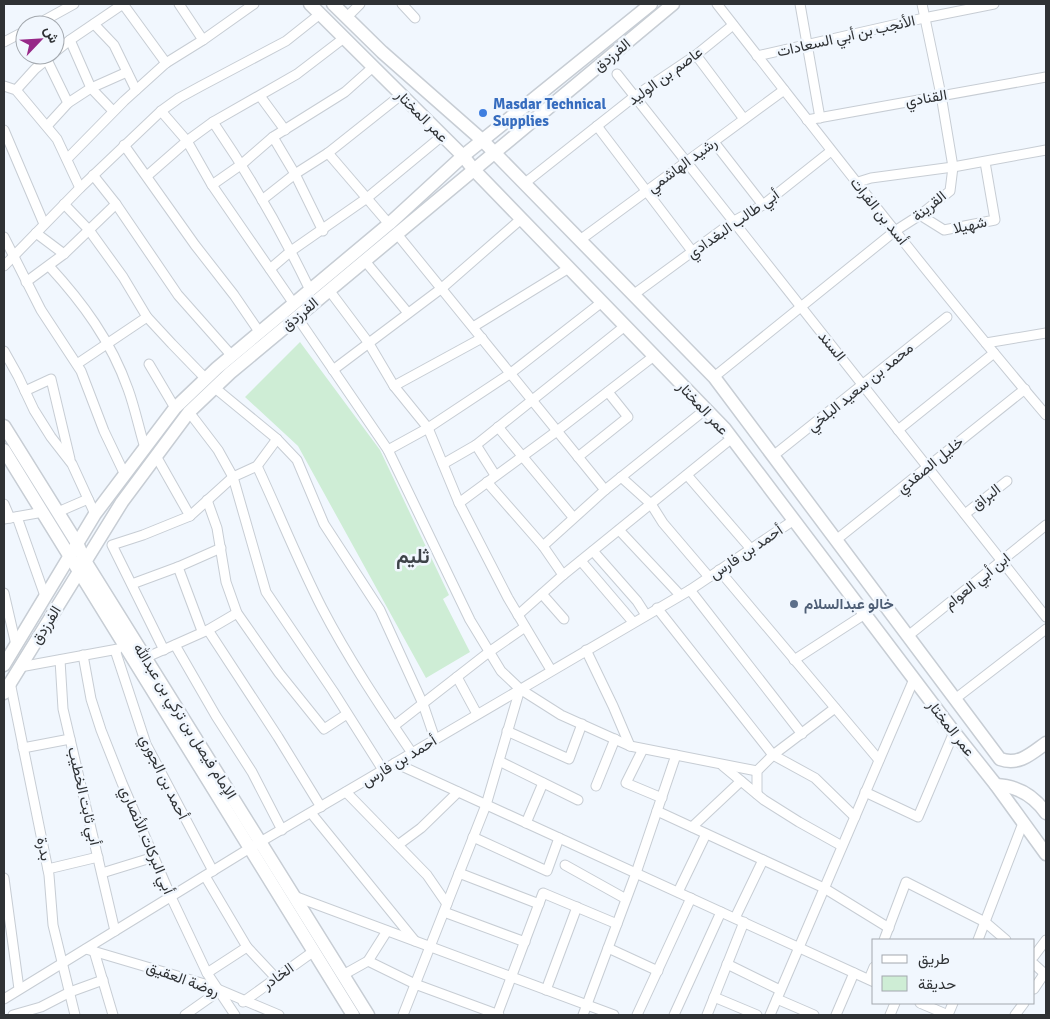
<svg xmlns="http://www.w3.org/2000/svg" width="1050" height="1019" viewBox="0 0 1050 1019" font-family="Signika,Vazirmatn,sans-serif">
  <rect width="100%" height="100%" fill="#f1f7fe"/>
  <!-- green -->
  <path fill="#ceedd5" d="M300,342L380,450L449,595L443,599L470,652L426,678L298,446L245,397Z"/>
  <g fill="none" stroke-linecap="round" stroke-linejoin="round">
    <defs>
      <g id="street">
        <path d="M123,4L166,63"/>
        <path d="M179,4L203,40"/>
        <path d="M402,4L415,18"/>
        <path d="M717,4C825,142 932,281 1046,415"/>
        <path d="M800,4L820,118"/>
        <path d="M347,17L360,4"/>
        <path d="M94,24L114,45L136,90"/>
        <path d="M36,25L74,4"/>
        <path d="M70,40L91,88L113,111"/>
        <path d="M4,42L25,31"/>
        <path d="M55,52L70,40L123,4"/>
        <path d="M696,55L744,119"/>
        <path d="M757,56L924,18L994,4"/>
        <path d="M47,60L68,103"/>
        <path d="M617,74L1046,617"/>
        <path d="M4,86L16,90L57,139L80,188"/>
        <path d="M16,90L35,69L52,55"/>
        <path d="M260,96L285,130"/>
        <path d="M161,111L187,141L212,185L294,304"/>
        <path d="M807,120L1046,77"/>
        <path d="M213,122C250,176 282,232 310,290"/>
        <path d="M47,126L68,103L91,88L127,72"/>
        <path d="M597,126L692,251"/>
        <path d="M4,130L44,224"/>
        <path d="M273,137L295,174L323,231"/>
        <path d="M714,142L763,205"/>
        <path d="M124,145L195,245L234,295L260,333"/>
        <path d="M328,153L389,224"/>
        <path d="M67,159L124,101L166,63L203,40L254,4"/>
        <path d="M93,175L116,204L178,295L232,356"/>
        <path d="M147,176L187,141L213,122L297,74L344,38"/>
        <path d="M525,183L635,96L696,55L733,25"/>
        <path d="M855,183L871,178L953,167L1046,150"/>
        <path d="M212,185L242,164L273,137L345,92L373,67"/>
        <path d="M262,200L295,174L328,153L401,95"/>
        <path d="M64,204L89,230L123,277L147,317L172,344L206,379"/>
        <path d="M920,215L944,230L995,220L985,162"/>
        <path d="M36,233L64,254"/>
        <path d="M397,234L605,490"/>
        <path d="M4,237L41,310L81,371L104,431L125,475"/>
        <path d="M580,240L784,90"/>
        <path d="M365,261L408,313"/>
        <path d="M4,266L80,188L161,111L179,98L201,86L286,41L320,14"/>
        <path d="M49,266C83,303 111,341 128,389C135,408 139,429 145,448"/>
        <path d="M270,269L291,251L367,198L442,136"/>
        <path d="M26,282L64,254L116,204"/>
        <path d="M329,290L368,342L394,386L428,428L459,503L508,598L551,670"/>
        <path d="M633,295L734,221L763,205L831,151"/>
        <path d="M297,317L388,450L470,620L501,671L520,689L561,715L630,746L757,771"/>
        <path d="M473,327L569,268"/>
        <path d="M986,343L1046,333"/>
        <path d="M4,351L18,376L34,410L51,437L72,464L95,514"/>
        <path d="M77,364L147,317"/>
        <path d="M149,364L175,408"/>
        <path d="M333,370L442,288L521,219"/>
        <path d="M714,377L895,231L920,215L950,191L953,167L941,95L922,4"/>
        <path d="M394,386L482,338"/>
        <path d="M215,388L277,439L297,460L324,524L380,610L423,704L435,739"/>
        <path d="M25,391L51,379L70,459"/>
        <path d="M189,412L218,450L233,477L266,592L333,691L383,770"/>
        <path d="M498,427L573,517"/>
        <path d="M898,430L994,353"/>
        <path d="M476,445L495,475"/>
        <path d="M388,450L428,428L511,373L602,302"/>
        <path d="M156,456L190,516"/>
        <path d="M773,456L947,317"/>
        <path d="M578,457L628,417L608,392"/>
        <path d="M443,464L476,445L625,326"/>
        <path d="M257,466C279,513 298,561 322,608C348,658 380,706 412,753"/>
        <path d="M687,475L751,549"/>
        <path d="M621,477L651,504L663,523L709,577"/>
        <path d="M487,482L543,546L563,575"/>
        <path d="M207,500L217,528L226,582L237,613L279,673L324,729L347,714"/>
        <path d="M459,503L557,431L654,356"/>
        <path d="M4,504L10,518"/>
        <path d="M58,512L88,499"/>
        <path d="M965,514L1007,481"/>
        <path d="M17,517L45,596"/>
        <path d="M4,519L43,512"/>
        <path d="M619,530L680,595"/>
        <path d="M836,540L1025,389"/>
        <path d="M543,546L605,490L706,409"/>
        <path d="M593,551L637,601L646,615"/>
        <path d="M581,561L633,622"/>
        <path d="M178,567L202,631"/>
        <path d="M719,570L879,760"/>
        <path d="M132,584L178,567L221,548"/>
        <path d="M690,590L802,734"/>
        <path d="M4,593L16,645"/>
        <path d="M542,594L564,619"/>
        <path d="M657,608L773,755L835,708"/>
        <path d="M518,615L563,575L732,438"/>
        <path d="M208,630L278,737L321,807"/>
        <path d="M908,636L1046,525"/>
        <path d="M175,645L216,716L252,772L282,830"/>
        <path d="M115,650L146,744L213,871"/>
        <path d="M164,650L112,545L143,535L190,516L233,477L257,466L277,439"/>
        <path d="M586,650L613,706L630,746"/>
        <path d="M83,655L91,699L101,730L122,783L171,897L207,973L235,1015"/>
        <path d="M145,658L208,630L237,613"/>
        <path d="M60,660L63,709L115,931"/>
        <path d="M794,660L865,614"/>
        <path d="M20,667L118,649"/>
        <path d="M457,677L477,714"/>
        <path d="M10,682L49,875L53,925L75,1015"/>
        <path d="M955,699L1046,629"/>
        <path d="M394,726L489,652L525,627"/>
        <path d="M507,731L569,759L582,724"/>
        <path d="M23,748L70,739"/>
        <path d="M643,749L626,783L662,798"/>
        <path d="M499,761L578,800"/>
        <path d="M395,763L874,982"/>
        <path d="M723,766L764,800L799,822L842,846"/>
        <path d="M596,786L615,739"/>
        <path d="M346,792L427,875L447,904"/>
        <path d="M865,792L918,817L954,732"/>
        <path d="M757,794V771L773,755L815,778L855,817"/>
        <path d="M657,811L824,888L889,928"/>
        <path d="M311,813L415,941"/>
        <path d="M526,823L543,783"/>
        <path d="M692,827L741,781"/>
        <path d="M473,837L547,871L559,838"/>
        <path d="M398,845L421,828L458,792"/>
        <path d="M565,865L626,899"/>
        <path d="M48,869L98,857"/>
        <path d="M102,873L154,857"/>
        <path d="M459,873L539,904"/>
        <path d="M205,876L247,947L276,978"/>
        <path d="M4,878L19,989"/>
        <path d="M678,892L706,834"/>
        <path d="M294,896L614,1015"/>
        <path d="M444,912L525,942"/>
        <path d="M735,918L763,860"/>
        <path d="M884,940L906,882L985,922L1006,940"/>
        <path d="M978,940L1023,823"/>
        <path d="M608,948L658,971"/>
        <path d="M86,949L208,985L279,1015"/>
        <path d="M94,951L113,1015"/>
        <path d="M1034,956L1046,940"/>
        <path d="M368,961L415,984L499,1015"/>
        <path d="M727,964L780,990"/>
        <path d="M1034,964L1046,975"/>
        <path d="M207,973L247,947"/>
        <path d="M343,975L368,961L387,931"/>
        <path d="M869,979L874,967"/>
        <path d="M1034,989L1044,974"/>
        <path d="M546,990L577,907"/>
        <path d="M714,997L757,1015"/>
        <path d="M4,999L250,848L690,590L794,520"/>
        <path d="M777,999L814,1015"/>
        <path d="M243,1002L314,951"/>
        <path d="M920,1003L948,1015"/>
        <path d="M13,1015L41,1007L70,992L103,980"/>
        <path d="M185,1015L219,991"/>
        <path d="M403,1015L486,805L520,689"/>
        <path d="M497,1015L543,893L617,924"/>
        <path d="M583,1015L636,873L676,755"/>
        <path d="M637,1015L691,898"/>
        <path d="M674,1015L721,912"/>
        <path d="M707,1015L744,922"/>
        <path d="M770,1015L914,679"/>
        <path d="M836,1015L854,973"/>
        <path d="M890,1015L895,1003"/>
        <path d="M948,1015L953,1003"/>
        <path d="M1015,1015L1024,1003"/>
      </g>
      <g id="secondary">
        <path d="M310,4L463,156L474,170L725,429L954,732L996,785L1046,854"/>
        <path d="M333,4L382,52L482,140L714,377L1000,759C1019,766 1032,753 1046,743"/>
        <path d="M4,426L77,543L85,561L368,1015"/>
        <path d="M4,450L353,1015"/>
        <path d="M4,665L95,514L175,408L217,368L389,224L463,156L651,4"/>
        <path d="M4,693L122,502L189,412L230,373L673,4"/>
        <path d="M996,785C1018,786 1034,796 1046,813"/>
      </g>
    </defs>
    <!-- street casing -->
    <use href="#street" stroke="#c7cdd4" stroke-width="11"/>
    <!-- secondary casing -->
    <use href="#secondary" stroke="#c7cdd4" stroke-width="15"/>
    <!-- street -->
    <use href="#street" stroke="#fff" stroke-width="9"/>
    <!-- secondary -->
    <use href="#secondary" stroke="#fff" stroke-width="12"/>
  </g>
  <!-- markers -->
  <circle fill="#3f7fe0" stroke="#f1f7fe" stroke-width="2" cx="483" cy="113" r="5"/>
  <circle fill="#5c6f8a" stroke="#f1f7fe" stroke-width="2" cx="794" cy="604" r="5"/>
  <g text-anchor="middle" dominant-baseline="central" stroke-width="5" stroke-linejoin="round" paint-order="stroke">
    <!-- street labels -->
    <g font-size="15" fill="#2f3235" stroke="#f1f7fe">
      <text transform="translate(846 36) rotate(-13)">الأنجب بن أبي السعادات</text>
      <text transform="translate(612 55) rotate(-40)">الفرزدق</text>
      <text transform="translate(665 76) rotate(-36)">عاصم بن الوليد</text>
      <text transform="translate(926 98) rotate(-10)">القنادي</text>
      <text transform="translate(422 116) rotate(45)">عمر المختار</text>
      <text transform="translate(682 165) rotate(-36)">رشيد الهاشمي</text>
      <text transform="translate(929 206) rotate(-39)">القرينة</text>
      <text transform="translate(879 211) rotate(51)">أسد بن الفرات</text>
      <text transform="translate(733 224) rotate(-35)">أبي طالب البغدادي</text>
      <text transform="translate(970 225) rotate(-12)">شهيلا</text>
      <text transform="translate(300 314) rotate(-40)">الفرزدق</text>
      <text transform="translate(832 346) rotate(51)">السند</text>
      <text transform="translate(860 387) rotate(-39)">محمد بن سعيد البلخي</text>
      <text transform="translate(703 408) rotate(47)">عمر المختار</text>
      <text transform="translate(930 465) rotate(-39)">خليل الصفدي</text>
      <text transform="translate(986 497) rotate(-38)">البراق</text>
      <text transform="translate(746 552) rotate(-34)">أحمد بن فارس</text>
      <text transform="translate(977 581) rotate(-39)">ابن أبي العوام</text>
      <text transform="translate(46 625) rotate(-58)">الفرزدق</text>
      <text transform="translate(185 721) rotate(58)">الإمام فيصل بن تركي بن عبدالله</text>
      <text transform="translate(951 728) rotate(52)">عمر المختار</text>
      <text transform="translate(399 761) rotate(-31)">أحمد بن فارس</text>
      <text transform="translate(164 777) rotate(64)">أحمد بن الجوري</text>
      <text transform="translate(84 796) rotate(77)">أبي ثابت الخطيب</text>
      <text transform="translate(147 840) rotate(67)">أبي البركات الأنصاري</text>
      <text transform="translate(44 849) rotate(78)">بدرة</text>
      <text transform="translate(278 976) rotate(-35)">الخادر</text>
      <text transform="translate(183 979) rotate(20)">روضة العقيق</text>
    </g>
    <!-- shop labels -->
    <g font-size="15" font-weight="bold" fill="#366cbe" stroke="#f1f7fe" text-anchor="start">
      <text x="493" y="104">Masdar Technical<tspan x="493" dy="17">Supplies</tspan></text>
    </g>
    <!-- service labels -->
    <g font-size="15" font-weight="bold" fill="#4e5e75" stroke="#f1f7fe" text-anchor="start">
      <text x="804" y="604">خالو عبدالسلام</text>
    </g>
    <!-- district labels -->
    <g font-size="20" font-weight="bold" fill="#3e4349" stroke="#f1f7fe">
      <text x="413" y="556">ثليم</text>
    </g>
  </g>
  <!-- border -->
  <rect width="1050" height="1019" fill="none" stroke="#2f3235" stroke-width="10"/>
  <!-- legend -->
  <rect x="872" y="939" width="162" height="65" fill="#f1f7fe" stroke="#a3a8ae"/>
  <rect x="882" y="955" width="25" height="8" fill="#ffffff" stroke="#a3a8ae"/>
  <text x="918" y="964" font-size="15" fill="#2f3235">طريق</text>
  <rect x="882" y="976" width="25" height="15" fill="#ceedd5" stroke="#a3a8ae"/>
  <text x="918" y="989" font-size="15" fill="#2f3235">حديقة</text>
  <!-- north arrow -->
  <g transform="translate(40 40) rotate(65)"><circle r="24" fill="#f1f7fe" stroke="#a3a8ae"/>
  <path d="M0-4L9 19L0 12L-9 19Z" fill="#972888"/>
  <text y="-8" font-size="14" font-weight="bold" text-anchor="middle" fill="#2f3235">ش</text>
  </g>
</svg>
